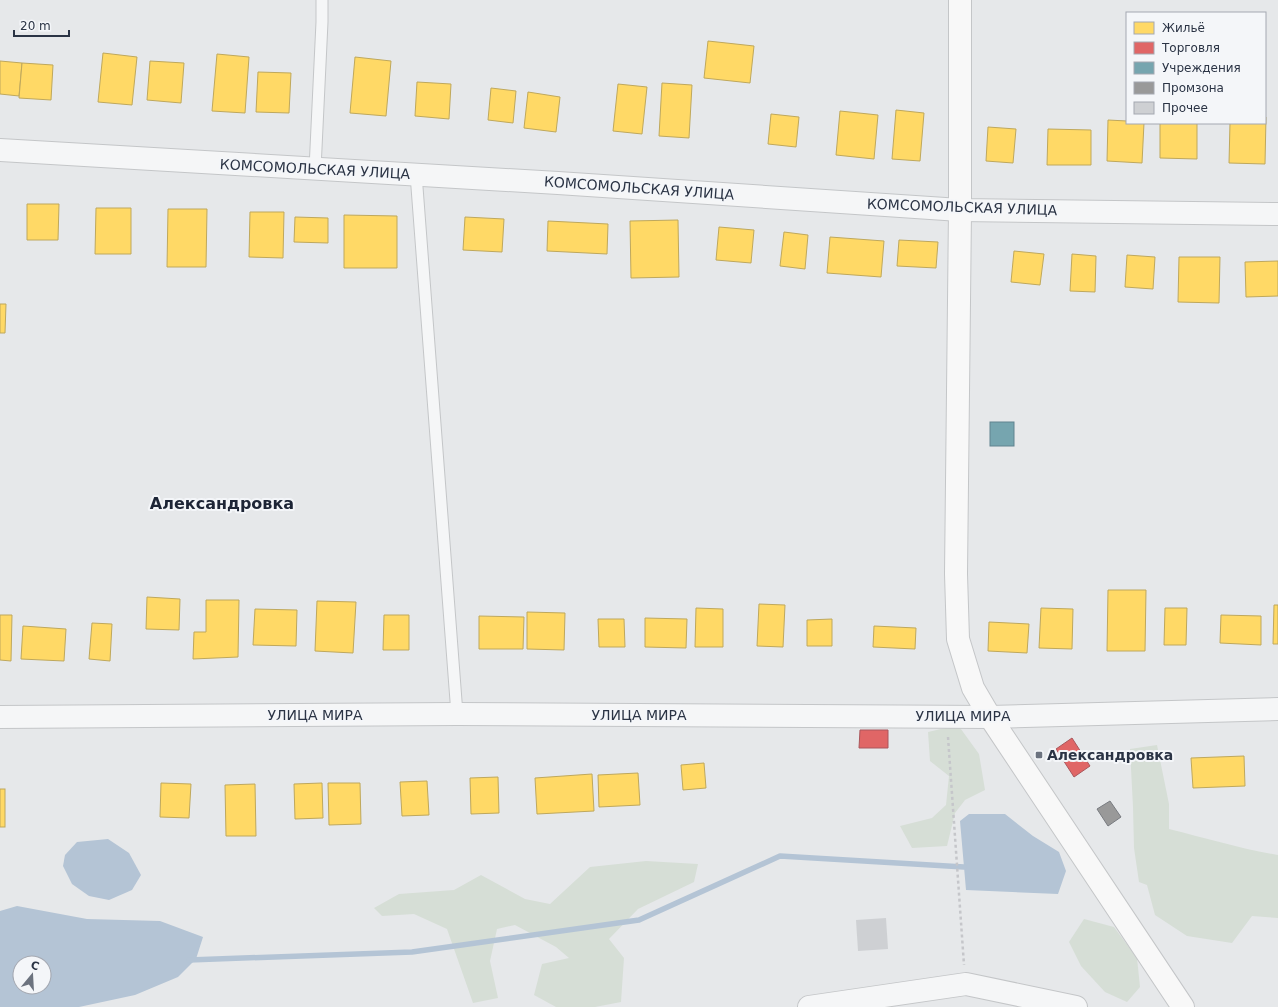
<svg xmlns="http://www.w3.org/2000/svg" width="1278" height="1007" viewBox="0 0 1278 1007" font-family="'DejaVu Sans',sans-serif">
  <rect width="100%" height="100%" fill="#e6e8ea"/>
  <!-- green -->
  <g fill="#d6ded6">
    <path d="M958,725L979,754L985,790L965,800L955,813L947,846L912,848L900,826L932,818L946,805L949,776L930,761L928,732Z"/>
    <path d="M1157,745L1169,804V829C1206,838 1241,849 1278,855V918L1252,916L1232,943L1187,936L1155,915L1147,885L1139,882L1134,848L1133,807L1130,749Z"/>
    <path d="M646,861L698,864L694,882L638,909L609,939L624,958L621,1002L595,1007H556L534,995L542,964L569,958L556,947L515,925L497,929L490,961L498,998L473,1003L447,929L414,914L382,916L374,908L399,894L454,890L481,875L525,899L550,904L590,867Z"/>
    <path d="M1084,919L1114,927L1137,958L1140,987L1127,1002L1105,992L1081,966L1069,942Z"/>
  </g>
  <!-- water -->
  <g fill="#b4c4d5" fill-rule="evenodd">
    <path d="M969,814H1005L1033,836L1059,852L1066,871L1058,894L966,890L960,821Z"/>
    <path d="M108,839L129,853L141,875L132,890L109,900L89,896L72,884L63,866L65,855L77,842Z"/>
    <path d="M17,906L87,919L160,921L203,937L196,959L178,977L135,995L79,1007H0V911ZM20,963H44V987H20Z"/>
  </g>
  <!-- homes -->
  <g fill="#ffd966" stroke="#bfa85c">
    <path d="M708,41L754,46L750,83L704,78Z"/>
    <path d="M103,53L137,57L132,105L98,102Z"/>
    <path d="M217,54L249,57L245,113L212,111Z"/>
    <path d="M355,57L391,61L386,116L350,113Z"/>
    <path d="M0,61L22,63L19,96L0,94Z"/>
    <path d="M150,61L184,63L181,103L147,100Z"/>
    <path d="M22,63L53,65L51,100L19,98Z"/>
    <path d="M258,72L291,73L289,113L256,112Z"/>
    <path d="M417,82L451,84L449,119L415,116Z"/>
    <path d="M662,83L692,85L689,138L659,136Z"/>
    <path d="M618,84L647,87L642,134L613,131Z"/>
    <path d="M491,88L516,91L513,123L488,120Z"/>
    <path d="M528,92L560,97L556,132L524,128Z"/>
    <path d="M896,110L924,113L920,161L892,159Z"/>
    <path d="M840,111L878,115L874,159L836,155Z"/>
    <path d="M771,114L799,117L796,147L768,144Z"/>
    <path d="M1265,117H1266L1265,164L1229,163L1230,123H1265Z"/>
    <path d="M1108,120L1127,121V123H1144L1142,163L1107,161Z"/>
    <path d="M1160,123H1197V159L1160,158Z"/>
    <path d="M988,127L1016,129L1013,163L986,161Z"/>
    <path d="M1048,129L1091,130V165H1047Z"/>
    <path d="M27,204H59L58,240H27Z"/>
    <path d="M96,208H131V254H95Z"/>
    <path d="M168,209H207L206,267H167Z"/>
    <path d="M250,212H284L283,258L249,257Z"/>
    <path d="M344,215L397,216V268H344Z"/>
    <path d="M295,217L328,218V243L294,242Z"/>
    <path d="M465,217L504,219L502,252L463,250Z"/>
    <path d="M678,220L679,277L631,278L630,221Z"/>
    <path d="M548,221L608,224L607,254L547,251Z"/>
    <path d="M719,227L754,230L751,263L716,260Z"/>
    <path d="M784,232L808,235L805,269L780,266Z"/>
    <path d="M830,237L884,241L881,277L827,273Z"/>
    <path d="M899,240L938,242L936,268L897,266Z"/>
    <path d="M1014,251L1044,254L1040,285L1011,282Z"/>
    <path d="M1072,254L1096,256L1095,292L1070,291Z"/>
    <path d="M1127,255L1155,257L1153,289L1125,287Z"/>
    <path d="M1179,257H1220L1219,303L1178,302Z"/>
    <path d="M1278,261V296L1246,297L1245,262Z"/>
    <path d="M0,304H6L5,333H0Z"/>
    <path d="M1108,590H1146L1145,651H1107Z"/>
    <path d="M147,597L180,599L179,630L146,629Z"/>
    <path d="M206,600H239L238,657L193,659L194,632H206Z"/>
    <path d="M317,601L356,602L353,653L315,651Z"/>
    <path d="M759,604L785,605L783,647L757,646Z"/>
    <path d="M1274,605H1278V644H1273Z"/>
    <path d="M696,608L723,609V647H695Z"/>
    <path d="M1041,608L1073,609L1072,649L1039,648Z"/>
    <path d="M1165,608H1187L1186,645H1164Z"/>
    <path d="M255,609L297,610L296,646L253,645Z"/>
    <path d="M527,612L565,613L564,650L527,649Z"/>
    <path d="M0,615H12L11,661L0,660Z"/>
    <path d="M384,615H409V650H383Z"/>
    <path d="M1221,615L1261,616V645L1220,643Z"/>
    <path d="M479,616L524,617L523,649H479Z"/>
    <path d="M645,618L687,619L686,648L645,647Z"/>
    <path d="M598,619H624L625,647H599Z"/>
    <path d="M832,619V646H807V620Z"/>
    <path d="M989,622L1029,624L1027,653L988,651Z"/>
    <path d="M92,623L112,624L110,661L89,659Z"/>
    <path d="M23,626L66,629L64,661L21,659Z"/>
    <path d="M874,626L916,628L915,649L873,647Z"/>
    <path d="M1244,756L1245,786L1193,788L1191,758Z"/>
    <path d="M704,763L706,788L683,790L681,765Z"/>
    <path d="M638,773L640,805L599,807L598,775Z"/>
    <path d="M592,774L594,811L537,814L535,778Z"/>
    <path d="M498,777L499,813L471,814L470,778Z"/>
    <path d="M427,781L429,815L402,816L400,782Z"/>
    <path d="M161,783L191,784L189,818L160,817Z"/>
    <path d="M322,783L323,818L295,819L294,784Z"/>
    <path d="M328,783H360L361,824L329,825Z"/>
    <path d="M255,784L256,836H226L225,785Z"/>
    <rect x="0" y="789" width="5" height="38"/>
  </g>
  <!-- shops -->
  <g fill="#e06666" stroke="#aa575c">
    <path d="M860,730H888V748H859Z"/>
    <path d="M1072,738L1090,766L1074,777L1056,749Z"/>
  </g>
  <!-- public -->
  <rect fill="#76a5af" stroke="#60838f" x="990" y="422" width="24" height="24"/>
  <!-- industry -->
  <path fill="#999" stroke="#787b80" d="M1110,801L1121,817L1108,826L1097,809Z"/>
  <g fill="none" stroke-linecap="round" stroke-linejoin="round">
    <!-- stream -->
    <path stroke="#b4c4d5" stroke-width="5.5" d="M189,960L412,952L639,920L780,856L964,867"/>
  </g>
  <!-- building -->
  <path fill="#ced0d3" d="M886,918L888,949L858,951L856,920Z"/>
  <g fill="none" stroke-linecap="round" stroke-linejoin="round">
    <defs>
      <g id="lane">
        <path d="M315,169L322,22V0"/>
        <path d="M416,174L457,714"/>
      </g>
      <g id="street">
        <path d="M0,150L558,183L960,210L1278,214"/>
        <path d="M0,717L457,714L990,717L1278,709"/>
        <path d="M809,1007L966,984L1076,1007"/>
      </g>
      <path id="secondary" d="M960,0V210L956,574L958,639L973,688L990,717L1183,1007"/>
    </defs>
    <!-- lane casing -->
    <use href="#lane" stroke="#c4c6c8" stroke-width="13"/>
    <!-- street casing -->
    <use href="#street" stroke="#c4c6c8" stroke-width="24"/>
    <!-- secondary casing -->
    <use href="#secondary" stroke="#c4c6c8" stroke-width="24"/>
    <!-- path -->
    <path stroke="#c5c6ca" stroke-width="2.5" stroke-dasharray="3 3" stroke-linecap="butt" d="M948,737L964,965"/>
    <!-- lane -->
    <use href="#lane" stroke="#f5f6f7" stroke-width="11"/>
    <!-- street -->
    <use href="#street" stroke="#f5f6f7" stroke-width="22"/>
    <!-- secondary -->
    <use href="#secondary" stroke="#f8f8f8" stroke-width="22"/>
  </g>
  <!-- markers -->
  <rect fill="#6c737f" stroke="#f4f6f9" stroke-width="1.5" x="1035" y="751" width="8" height="8" rx="2"/>
  <g text-anchor="middle" dominant-baseline="central" stroke-width="4" stroke-linejoin="round" paint-order="stroke">
    <!-- street labels -->
    <g font-size="14" fill="#2b3445" stroke="#f4f6f9">
      <text transform="translate(315 169) rotate(3)">КОМСОМОЛЬСКАЯ УЛИЦА</text>
      <text transform="translate(639 188) rotate(4)">КОМСОМОЛЬСКАЯ УЛИЦА</text>
      <text transform="translate(962 207) rotate(2)">КОМСОМОЛЬСКАЯ УЛИЦА</text>
      <text x="315" y="715">УЛИЦА МИРА</text>
      <text x="639" y="715">УЛИЦА МИРА</text>
      <text x="963" y="716">УЛИЦА МИРА</text>
    </g>
    <!-- poi labels -->
    <g font-size="14" font-weight="bold" fill="#2b3445" stroke="#f4f6f9" text-anchor="start">
      <text x="1047" y="755">Александровка</text>
    </g>
    <!-- quarter labels -->
    <g font-size="16" font-weight="bold" fill="#1d2536" stroke="#f4f6f9">
      <text x="222" y="503">Александровка</text>
    </g>
  </g>
  <!-- legend -->
  <rect x="1126" y="12" width="140" height="112" fill="#f4f6f9" stroke="#a4a8b1"/>
  <rect x="1134" y="22" width="20" height="12" fill="#ffd966" stroke="#a4a8b1"/>
  <text x="1162" y="32" font-size="12" fill="#2b3445">Жильё</text>
  <rect x="1134" y="42" width="20" height="12" fill="#e06666" stroke="#a4a8b1"/>
  <text x="1162" y="52" font-size="12" fill="#2b3445">Торговля</text>
  <rect x="1134" y="62" width="20" height="12" fill="#76a5af" stroke="#a4a8b1"/>
  <text x="1162" y="72" font-size="12" fill="#2b3445">Учреждения</text>
  <rect x="1134" y="82" width="20" height="12" fill="#999999" stroke="#a4a8b1"/>
  <text x="1162" y="92" font-size="12" fill="#2b3445">Промзона</text>
  <rect x="1134" y="102" width="20" height="12" fill="#ced0d3" stroke="#a4a8b1"/>
  <text x="1162" y="112" font-size="12" fill="#2b3445">Прочее</text>
  <!-- north arrow -->
  <g transform="translate(32 975) rotate(18)"><circle r="19" fill="#f4f6f9" stroke="#a4a8b1"/>
  <path d="M0-3L7 15L0 10L-7 15Z" fill="#6c737f"/>
  <text y="-6" font-size="11" font-weight="bold" text-anchor="middle" fill="#2b3445">С</text>
  </g>
  <!-- scale -->
  <path d="M14 30v6h55v-6" fill="none" stroke="#2b3445" stroke-width="2"/>
  <text x="20" y="30" font-size="12" fill="#2b3445" stroke="#f4f6f9" stroke-width="3" paint-order="stroke">20 m</text>
</svg>
